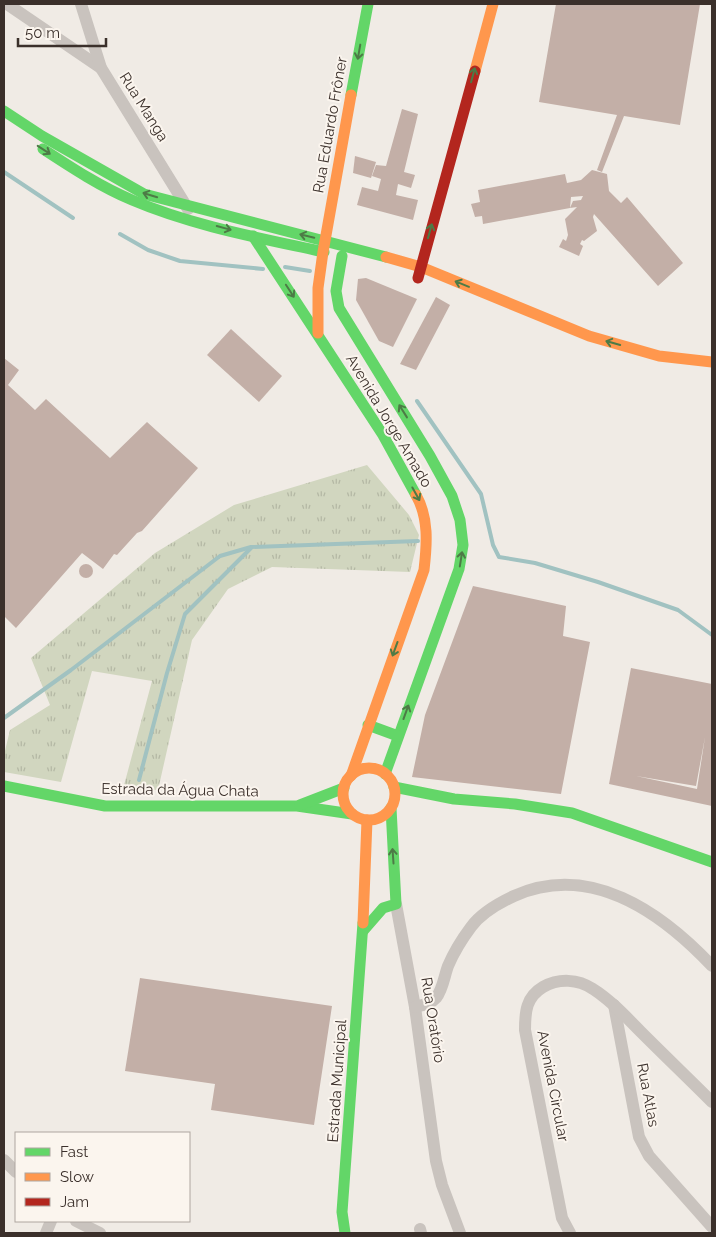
<svg xmlns="http://www.w3.org/2000/svg" width="716" height="1237" viewBox="0 0 716 1237" font-family="Raleway,sans-serif">
  <defs>
    <pattern id="grass-tufts" width="24" height="20" patternUnits="userSpaceOnUse" patternTransform="scale(1.25)"><rect width="24" height="20" fill="#d1d6bf"/><path d="M3 7l-1-3M5 7V3M7 7l1-3M15 17l-1-3M17 17v-4M19 17l1-3" fill="none" stroke="#b4b8a4"/></pattern>
  </defs>
  <rect width="100%" height="100%" fill="#f0ebe5"/>
  <!-- grass -->
  <path fill="url(#grass-tufts)" d="M367,465L409,515L419,535L410,572L272,567L228,589L192,640L158,790L123,789L152,681L92,671L61,782L4,772V755L10,730L50,705L31,658L155,553L234,505Z"/>
  <g fill="none" stroke-linecap="round" stroke-linejoin="round">
    <!-- stream -->
    <g stroke="#a1c2c1" stroke-width="4">
      <path d="M4,172L73,218"/>
      <path d="M120,234L148,250L180,261L263,269"/>
      <path d="M285,267L310,271"/>
      <path d="M417,401L481,494L493,545L499,557L535,563L598,582L678,610L712,635"/>
      <path d="M4,718L71,670L220,556L251,547L418,541"/>
      <path d="M139,780L167,673L185,614L251,548"/>
    </g>
  </g>
  <!-- building -->
  <g fill="#c3afa7" fill-rule="evenodd">
    <path d="M556,4H700L680,125L624,116L602,172L597,170L617,115L539,102Z"/>
    <path d="M402,109L418,114L404,172L415,175L411,188L398,184L396,195L418,200L413,220L357,205L362,187L378,191L381,179L372,176L376,165L386,166Z"/>
    <path d="M355,156L376,162L371,178L353,173Z"/>
    <path d="M592,170L607,174L609,191L621,203L627,197L683,263L658,286L594,214L593,217L597,231L584,241L582,240L580,244L583,246L579,256L559,247L563,239L566,241L568,235L565,219L577,207L570,208L573,201L581,200L583,196L571,197L570,208L483,224L482,216L475,217L471,204L480,202L478,190L565,174L567,183L581,180Z"/>
    <path d="M366,278L417,299L393,347L379,341L356,300L358,279Z"/>
    <path d="M436,297L450,305L416,370L400,364Z"/>
    <path d="M231,329L282,376L259,402L207,355Z"/>
    <path d="M4,358L19,370L8,385L35,410L46,399L110,458L147,422L198,468L142,531L137,533L117,555L114,554L103,569L82,553L16,628L4,616Z"/>
    <circle cx="86" cy="571" r="7"/>
    <path d="M473,586L566,606L563,636L590,642L561,794L412,777L425,715Z"/>
    <path d="M631,668L712,684V806L609,784ZM705,737L697,789L636,776L696,786Z"/>
    <path d="M140,978L332,1006L314,1125L211,1110L215,1084L125,1071Z"/>
  </g>
  <g fill="none" stroke-linecap="round" stroke-linejoin="round">
    <!-- street -->
    <g stroke="#c9c3be" stroke-width="12">
      <path d="M7,4L101,68"/>
      <path d="M81,4L101,68L188,209"/>
      <path d="M396,904L415,1007L436,1161L442,1185L460,1233"/>
      <path d="M614,1005L639,1137L649,1156L712,1227"/>
      <path d="M415,1007C422,1005 431,1004 436,998C443,989 444,977 448,966C454,952 462,939 471,927C482,912 499,903 514,896C590,862 661,912 712,966"/>
      <path d="M4,1160L16,1172"/>
      <path d="M76,1221L100,1233"/>
      <path d="M420,1229L421,1233"/>
      <path d="M46,1233L51,1221"/>
      <path d="M570,1233L562,1218L525,1030C525,1012 526,997 543,987C559,978 578,979 593,989C612,1001 627,1018 642,1033C665,1056 689,1079 712,1102"/>
    </g>
    <!-- fast -->
    <g stroke="#63d668" stroke-width="11">
      <path d="M351,95L368,4"/>
      <path d="M4,111L42,136L144,194L386,257"/>
      <path d="M43,149C72,168 101,187 132,200C193,226 260,238 324,252"/>
      <path d="M253,236L383,435L416,495"/>
      <path d="M342,256L336,291L339,308L430,456L452,496L460,520L463,545L459,569L385,774"/>
      <path d="M368,725L398,736"/>
      <path d="M4,786L105,806H297L352,814"/>
      <path d="M394,787L454,799L515,804L572,813L712,862"/>
      <path d="M300,805L344,788"/>
      <path d="M363,931L383,908L396,904L391,808"/>
      <path d="M345,1233L342,1212L363,923"/>
    </g>
    <!-- slow -->
    <g stroke="#ff974d" stroke-width="11">
      <path d="M475,71L493,4"/>
      <path d="M386,257L421,267L589,336L659,356L712,362"/>
      <path d="M318,333V288L323,252L351,95"/>
      <circle cx="369" cy="794" r="26"/>
      <path d="M351,776L424,570C427,544 429,518 416,495"/>
      <path d="M363,923L367,820"/>
    </g>
    <!-- jam -->
    <path stroke="#b3261e" stroke-width="11" d="M418,278L475,71"/>
  </g>
  <!-- one-way arrows -->
  <defs><path id="oneway-shaft" d="M-6 0H5M1.5-3L5.5 0L1.5 3" fill="none" stroke-width="1.6" stroke-linecap="round" stroke-linejoin="round" transform="scale(1.25)"/></defs>
  <g stroke="#4d7b46">
    <use href="#oneway-shaft" transform="translate(359 52) rotate(100)"/>
    <use href="#oneway-shaft" transform="translate(473 75) rotate(-75)"/>
    <use href="#oneway-shaft" transform="translate(44 150) rotate(33)"/>
    <use href="#oneway-shaft" transform="translate(150 195) rotate(-163)"/>
    <use href="#oneway-shaft" transform="translate(224 228) rotate(15)"/>
    <use href="#oneway-shaft" transform="translate(430 231) rotate(-74)"/>
    <use href="#oneway-shaft" transform="translate(307 236) rotate(-166)"/>
    <use href="#oneway-shaft" transform="translate(462 284) rotate(-158)"/>
    <use href="#oneway-shaft" transform="translate(290 291) rotate(57)"/>
    <use href="#oneway-shaft" transform="translate(613 343) rotate(-164)"/>
    <use href="#oneway-shaft" transform="translate(403 411) rotate(-122)"/>
    <use href="#oneway-shaft" transform="translate(416 494) rotate(61)"/>
    <use href="#oneway-shaft" transform="translate(461 559) rotate(-81)"/>
    <use href="#oneway-shaft" transform="translate(395 649) rotate(110)"/>
    <use href="#oneway-shaft" transform="translate(406 712) rotate(-70)"/>
    <use href="#oneway-shaft" transform="translate(393 856) rotate(-94)"/>
  </g>
  <g text-anchor="middle" dominant-baseline="central" stroke-width="4" stroke-linejoin="round" paint-order="stroke">
    <!-- street labels -->
    <g font-size="15" fill="#3b302b" stroke="#fbf5ee">
      <text transform="translate(144 107) rotate(58)">Rua Manga</text>
      <text transform="translate(330 125) rotate(-80)">Rua Eduardo Frôner</text>
      <text transform="translate(389 421) rotate(59)">Avenida Jorge Amado</text>
      <text transform="translate(180 790) rotate(1)">Estrada da Água Chata</text>
      <text transform="translate(433 1020) rotate(81)">Rua Oratório</text>
      <text transform="translate(337 1081) rotate(-86)">Estrada Municipal</text>
      <text transform="translate(553 1086) rotate(79)">Avenida Circular</text>
      <text transform="translate(648 1095) rotate(79)">Rua Atlas</text>
    </g>
  </g>
  <!-- border -->
  <rect width="716" height="1237" fill="none" stroke="#3b302b" stroke-width="10"/>
  <!-- legend -->
  <rect x="15" y="1132" width="175" height="90" fill="#fbf5ee" stroke="#aea6a0"/>
  <rect x="25" y="1148" width="25" height="8" fill="#63d668" stroke="#aea6a0"/>
  <text x="60" y="1157" font-size="15" fill="#3b302b">Fast</text>
  <rect x="25" y="1173" width="25" height="8" fill="#ff974d" stroke="#aea6a0"/>
  <text x="60" y="1182" font-size="15" fill="#3b302b">Slow</text>
  <rect x="25" y="1198" width="25" height="8" fill="#b3261e" stroke="#aea6a0"/>
  <text x="60" y="1207" font-size="15" fill="#3b302b">Jam</text>
  <!-- scale -->
  <path d="M18 38v8h88v-8" fill="none" stroke="#3b302b" stroke-width="2.5"/>
  <text x="25" y="38" font-size="15" fill="#3b302b" stroke="#fbf5ee" stroke-width="4" paint-order="stroke">50 m</text>
</svg>
